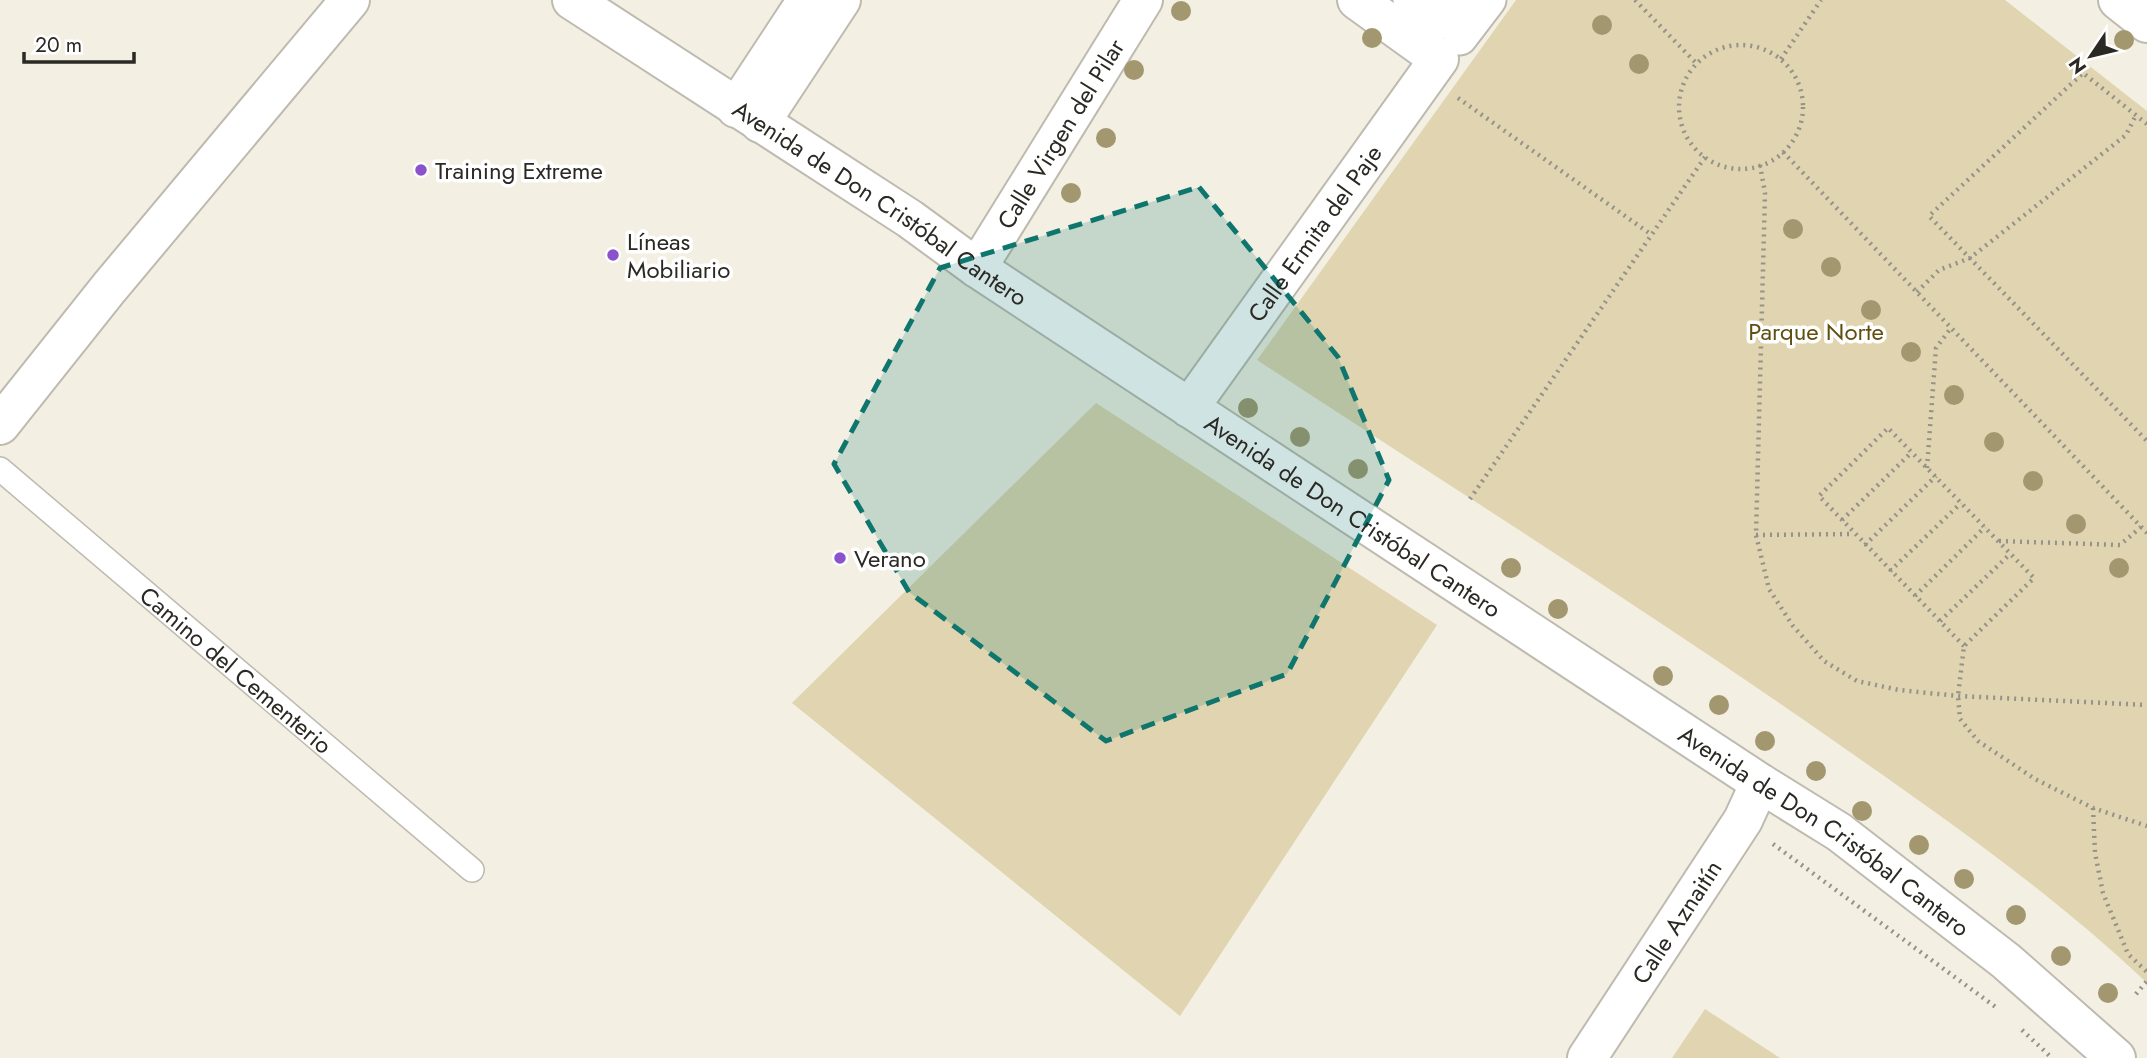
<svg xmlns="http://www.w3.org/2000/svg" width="2147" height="1058" viewBox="0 0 2147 1058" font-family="Jost,sans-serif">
  <rect width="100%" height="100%" fill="#f3efe3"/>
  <!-- green -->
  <g fill="#e0d5b0">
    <path d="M1516,0H2005L2147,111V983C2049,890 1937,813 1827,736C1640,606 1447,484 1257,360Z"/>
    <path d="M1096,403L1437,625L1180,1016L792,703Z"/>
    <path d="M1705,1009L1780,1058H1672Z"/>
  </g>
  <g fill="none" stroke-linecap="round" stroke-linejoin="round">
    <defs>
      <g id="service">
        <path id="s1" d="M0,469L472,870"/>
      </g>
      <g id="pedestrian">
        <path d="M1410,0L1441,22L1457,0"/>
        <path d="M1460,38L1489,0"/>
      </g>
      <g id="minor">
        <path d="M2118,0L2147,23"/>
        <path d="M736,108L807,0"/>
        <path d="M760,123L841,0"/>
        <path id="s2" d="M977,268L1143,0"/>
        <path id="s3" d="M1189,408L1439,59L1357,0"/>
        <path d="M0,425L109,288L350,0"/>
        <path id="s4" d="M1587,1058L1743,820L1760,783"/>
      </g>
      <g id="primary">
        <path id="s5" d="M572,0L910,219L977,268L1760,783L1839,832L2006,961L2116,1058"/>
      </g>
    </defs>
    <!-- service casing -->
    <use href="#service" stroke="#bebaaf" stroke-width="26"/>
    <!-- pedestrian casing -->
    <use href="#pedestrian" stroke="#bebaaf" stroke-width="37"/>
    <!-- minor casing -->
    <use href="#minor" stroke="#bebaaf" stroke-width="42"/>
    <!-- primary casing -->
    <use href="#primary" stroke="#bebaaf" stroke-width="42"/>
    <!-- path -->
    <g stroke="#949289" stroke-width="4.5" stroke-dasharray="2 5" stroke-linecap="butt">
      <path d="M1635,0L1697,64"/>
      <circle cx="1741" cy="107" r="62"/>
      <path d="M1781,59L1821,0"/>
      <path d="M1458,98L1652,235"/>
      <path d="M2147,124L2083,73L1929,216L2147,441"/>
      <path d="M1783,152L2147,533"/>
      <path d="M1760,165L1765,193L1756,535L1769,589L1793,626L1824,661L1857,681L1899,690L1958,696L2147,705"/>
      <path d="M1917,292L1939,270L1970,258L2126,135L2136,115"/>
      <path d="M1927,468L1936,348L1951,328"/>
      <path d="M1470,499L1705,157"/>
      <path d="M1842,520L1912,452"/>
      <path d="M1756,535L1854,534"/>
      <path d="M1999,541L2120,545L2141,527"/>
      <path d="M1865,545L1936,476"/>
      <path d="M1890,571L1961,503"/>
      <path d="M1915,596L1985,527"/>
      <path d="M1940,621L2010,554"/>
      <path d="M1964,646L1819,496L1888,428L2034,578L1964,646L1958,696L1960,719L1978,741L2035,779L2093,808L2147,826"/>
      <path d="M2093,808L2095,853L2103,893L2128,954L2147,972"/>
      <path d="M1773,844L1997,1008"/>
      <path d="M2136,994L2147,981"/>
      <path d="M2022,1030L2052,1058"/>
    </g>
    <!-- service -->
    <use href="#service" stroke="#fff" stroke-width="23"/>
    <!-- pedestrian -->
    <use href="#pedestrian" stroke="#fff" stroke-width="33"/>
    <!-- minor -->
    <use href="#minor" stroke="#fff" stroke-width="38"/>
    <!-- primary -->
    <use href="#primary" stroke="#fff" stroke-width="38"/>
  </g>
  <!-- trees -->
  <g fill="#a2976f">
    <circle cx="1181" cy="11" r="10"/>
    <circle cx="1602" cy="25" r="10"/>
    <circle cx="1372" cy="38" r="10"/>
    <circle cx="2124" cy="40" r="10"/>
    <circle cx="1639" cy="64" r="10"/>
    <circle cx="1134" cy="70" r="10"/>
    <circle cx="1106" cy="138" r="10"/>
    <circle cx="1071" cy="193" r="10"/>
    <circle cx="1793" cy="229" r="10"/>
    <circle cx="1831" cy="267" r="10"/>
    <circle cx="1871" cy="310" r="10"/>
    <circle cx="1911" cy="352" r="10"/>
    <circle cx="1954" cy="395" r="10"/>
    <circle cx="1248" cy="408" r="10"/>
    <circle cx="1300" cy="437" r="10"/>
    <circle cx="1994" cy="442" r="10"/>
    <circle cx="1358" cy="469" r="10"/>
    <circle cx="2033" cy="481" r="10"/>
    <circle cx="2076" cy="524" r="10"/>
    <circle cx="1511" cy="568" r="10"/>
    <circle cx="2119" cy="568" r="10"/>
    <circle cx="1558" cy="609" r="10"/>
    <circle cx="1663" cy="676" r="10"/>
    <circle cx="1719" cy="705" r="10"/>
    <circle cx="1765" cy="741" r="10"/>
    <circle cx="1816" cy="771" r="10"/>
    <circle cx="1862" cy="811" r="10"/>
    <circle cx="1919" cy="845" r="10"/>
    <circle cx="1964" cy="879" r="10"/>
    <circle cx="2016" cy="915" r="10"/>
    <circle cx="2061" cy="956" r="10"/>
    <circle cx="2108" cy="993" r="10"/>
  </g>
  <!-- marked area -->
  <path fill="#0f766e" fill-opacity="0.2" stroke="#0f766e" stroke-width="5" stroke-dasharray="14 9" stroke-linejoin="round" d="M1199,187L1338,357L1389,480L1287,674L1106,741L909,592L834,464L940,268Z"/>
  <!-- markers -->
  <g fill="#8a53cb" stroke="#fff" stroke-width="2.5">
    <circle cx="421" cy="170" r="7"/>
    <circle cx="613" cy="255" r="7"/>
    <circle cx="840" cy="558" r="7"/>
  </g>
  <g text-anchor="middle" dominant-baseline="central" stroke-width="7" stroke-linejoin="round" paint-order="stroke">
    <!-- street labels -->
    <g font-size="24" fill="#2a2924" stroke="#fff">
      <text stroke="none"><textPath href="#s2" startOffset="158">Calle Virgen del Pilar</textPath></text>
      <text stroke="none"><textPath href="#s5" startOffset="369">Avenida de Don Cristóbal Cantero</textPath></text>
      <text stroke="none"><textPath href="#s3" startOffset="215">Calle Ermita del Paje</textPath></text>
      <text stroke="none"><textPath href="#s5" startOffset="936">Avenida de Don Cristóbal Cantero</textPath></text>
      <text stroke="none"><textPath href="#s1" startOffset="310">Camino del Cementerio</textPath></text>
      <text stroke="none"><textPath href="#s5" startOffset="1503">Avenida de Don Cristóbal Cantero</textPath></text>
      <text stroke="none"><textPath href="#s4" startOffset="163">Calle Aznaitín</textPath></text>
    </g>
    <!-- poi labels -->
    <g font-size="24" fill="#2a2924" stroke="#fff" text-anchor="start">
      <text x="435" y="170">Training Extreme</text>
      <text x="627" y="241">Líneas<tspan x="627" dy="28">Mobiliario</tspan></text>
      <text x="854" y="558">Verano</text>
    </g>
    <!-- park labels -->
    <g font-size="24" fill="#604f10" stroke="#fff">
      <text x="1816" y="331">Parque Norte</text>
    </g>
  </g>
  <!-- north arrow -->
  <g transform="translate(2091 56) rotate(235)" stroke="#ffffff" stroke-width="5" paint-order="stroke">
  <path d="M0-5L12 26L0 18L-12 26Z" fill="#2a2924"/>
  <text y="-10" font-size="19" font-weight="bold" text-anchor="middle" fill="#2a2924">N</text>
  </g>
  <!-- scale -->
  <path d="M24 52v10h110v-10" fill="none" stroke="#2a2924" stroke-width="3.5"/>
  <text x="35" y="52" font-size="21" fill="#2a2924" stroke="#ffffff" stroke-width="5" paint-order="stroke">20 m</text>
</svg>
